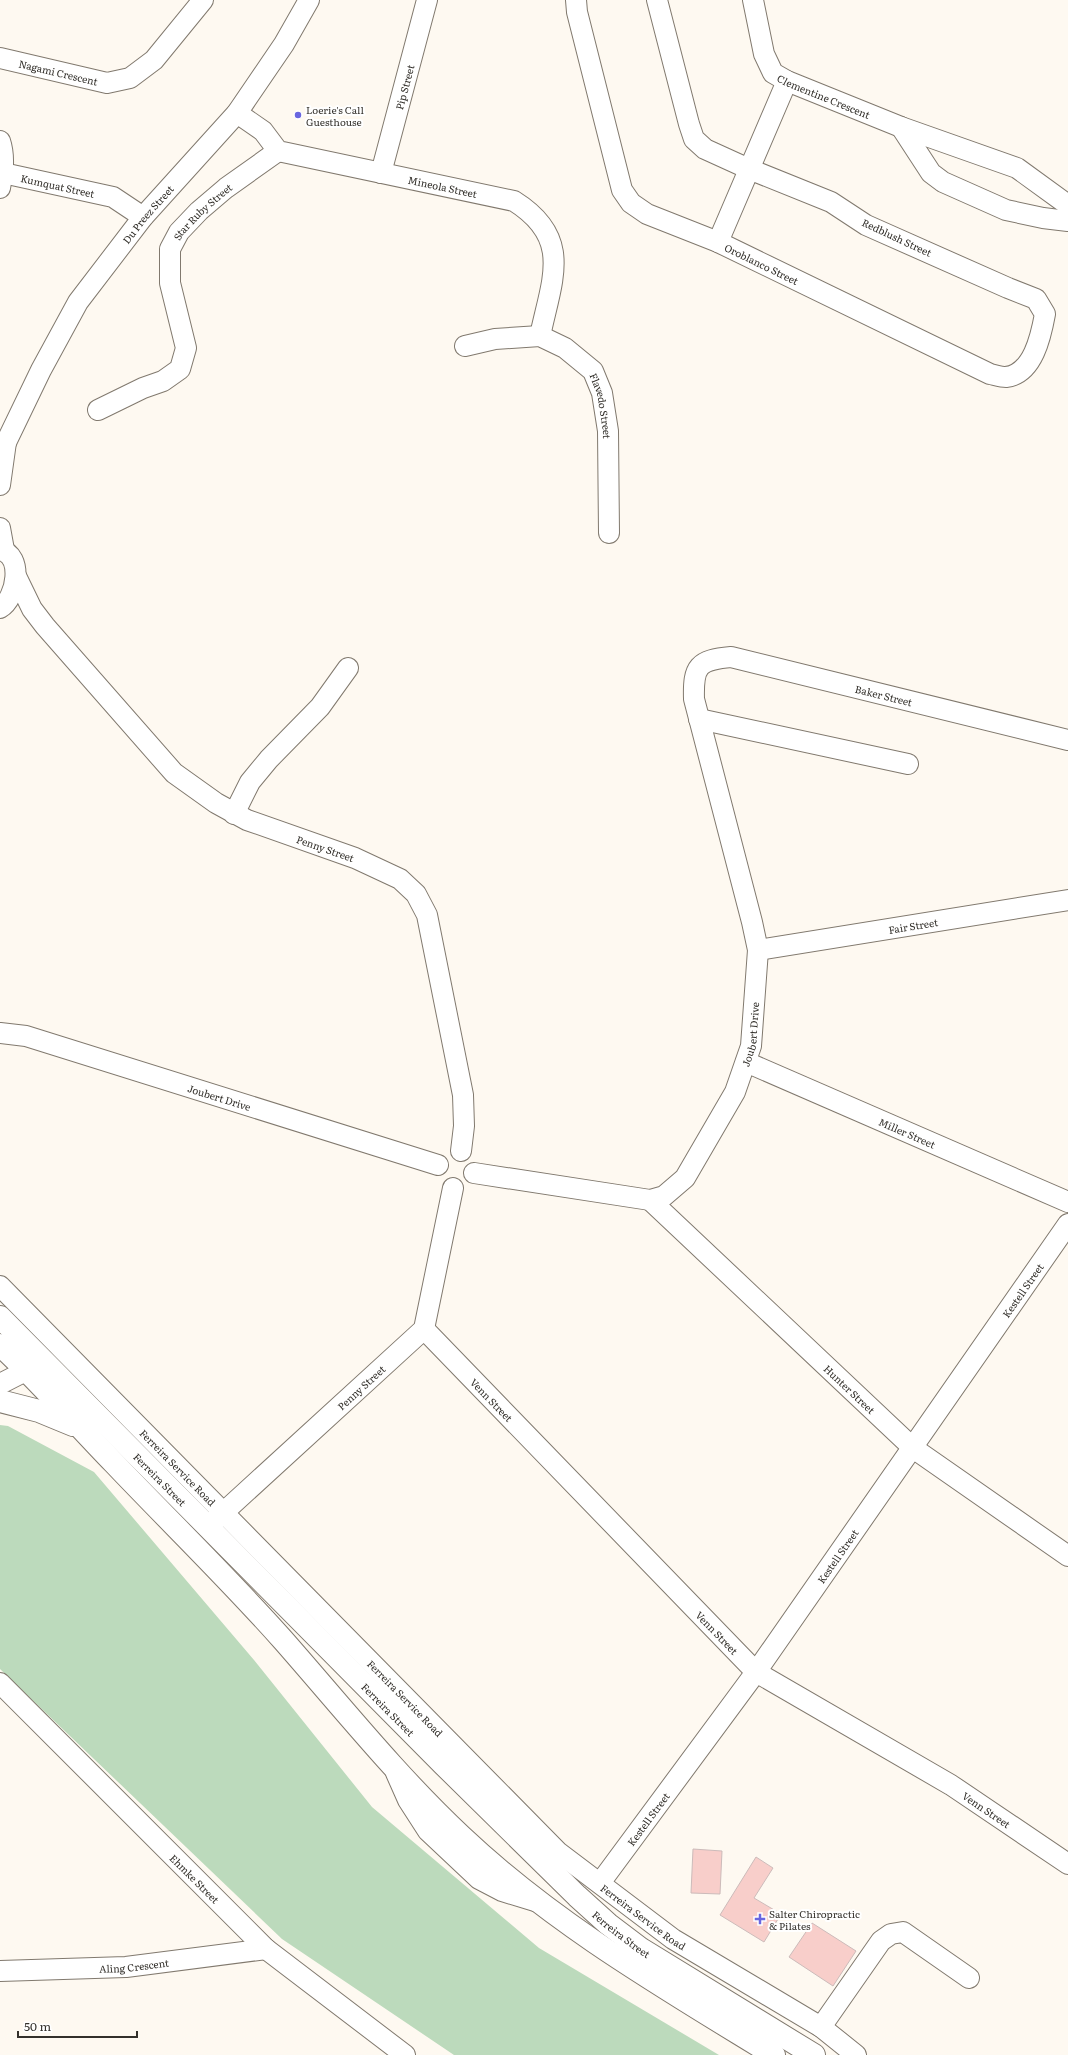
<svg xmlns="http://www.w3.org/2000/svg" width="1068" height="2055" viewBox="0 0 1068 2055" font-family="Literata,serif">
  <rect width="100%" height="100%" fill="#fef9f1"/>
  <!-- green -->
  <path fill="#bcdabc" d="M0,1425L8,1426L94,1472L254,1660L372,1807L539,1948L719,2055H454L282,1939L0,1669Z"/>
  <!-- building -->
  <g fill="#f8ceca" stroke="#ccbbba">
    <path d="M693,1849L722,1851L720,1894L691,1893Z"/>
    <path d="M756,1857L773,1868L754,1898L781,1914L764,1942L720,1915Z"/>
    <path d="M812,1923L856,1951L833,1986L789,1957Z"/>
  </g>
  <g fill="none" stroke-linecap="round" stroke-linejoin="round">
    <defs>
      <g id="minor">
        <path id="s1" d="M576,0L577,12L622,190L631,203L647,214L718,242L990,374C995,375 1001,377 1006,377C1033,374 1041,336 1045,314L1036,299L1008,288L866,225L831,202L749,169L705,149L694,139L689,124L657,0"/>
        <path id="s2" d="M753,0L764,54L773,73L787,81L901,127L1017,168L1068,205"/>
        <path id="s3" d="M0,58L107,83L130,78L154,60L203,0"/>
        <path id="s4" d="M237,113L263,131L278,151L514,201C573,238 552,279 540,336"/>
        <path d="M901,127L931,173L943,182L1006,210L1043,218L1068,221"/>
        <path d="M0,141C5,156 3,172 0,188"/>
        <path id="s5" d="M3,173L113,197L143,217"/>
        <path id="s6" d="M381,173L427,0"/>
        <path d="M718,242L787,81"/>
        <path id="s7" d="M465,346L495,339L540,336L565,348L593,371L602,393L608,431L609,533"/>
        <path id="s8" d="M98,410L143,388L163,381L180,369L186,348L170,283V249L179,232L199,211L226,188L278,151"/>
        <path id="s9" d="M0,455L41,370L78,302L143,217L237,113L284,44L309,0"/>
        <path d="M0,485L6,442"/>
        <path d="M0,528L4,550"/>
        <path d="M0,550C24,555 17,598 0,608"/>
        <path id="s10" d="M16,576L32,609L45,626L174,773L216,803L247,820L355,858L400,879L416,894L427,915L463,1095L464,1126L461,1151"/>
        <path d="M699,719L908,764"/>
        <path d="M234,814L250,782L269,759L320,707L348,668"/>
        <path id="s11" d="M758,950L1068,900"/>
        <path id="s12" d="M0,1033L26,1036L438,1165"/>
        <path id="s13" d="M746,1062L1068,1202"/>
        <path id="s14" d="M474,1173L650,1200L664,1196L685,1178L735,1092L751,1046L758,950L752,922L694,699C693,666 698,660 731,657L1068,740"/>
        <path id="s15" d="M650,1200L913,1448L1068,1556"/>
        <path id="s16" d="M0,1286L558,1852L673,1939L821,2027L856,2055"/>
        <path id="s17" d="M424,1329L756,1672L951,1785L1068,1864"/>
        <path d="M0,1384L41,1363"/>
        <path id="s18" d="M213,1522L424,1329L453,1188"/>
        <path id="s19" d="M0,1683L266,1949L405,2055"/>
        <path d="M396,1773L408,1800L428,1831L479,1879L502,1891L538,1902"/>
        <path id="s20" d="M600,1883L756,1672L1068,1224"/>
        <path id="s21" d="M0,1971L126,1967L266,1949"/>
        <path d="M821,2027L881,1941L891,1934L903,1932L969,1978"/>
      </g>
      <g id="major">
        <path id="s22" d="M0,1317L444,1765L577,1896L608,1924L641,1949L814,2055"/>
        <path d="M0,1345C40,1382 76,1424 114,1463C170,1522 229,1579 283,1640C341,1706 397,1776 461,1836C554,1924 665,1988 774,2055"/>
        <path d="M0,1401L39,1411L73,1425"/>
      </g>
    </defs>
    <!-- minor casing -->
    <use href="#minor" stroke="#81796e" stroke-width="22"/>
    <!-- major casing -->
    <use href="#major" stroke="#81796e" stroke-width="24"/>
    <!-- minor -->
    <use href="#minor" stroke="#fff" stroke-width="20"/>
    <!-- major -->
    <use href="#major" stroke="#fff" stroke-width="22"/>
  </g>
  <!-- markers -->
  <g fill="#6966e0" stroke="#fff" stroke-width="1.5">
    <circle cx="298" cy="115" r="4"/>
    <path d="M758 1913h4v4h4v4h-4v4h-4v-4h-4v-4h4z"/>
  </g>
  <g text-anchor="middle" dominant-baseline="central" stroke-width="4" stroke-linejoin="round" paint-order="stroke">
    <!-- street labels -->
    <g font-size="10" fill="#33302b" stroke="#fff">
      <text stroke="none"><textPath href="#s3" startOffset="60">Nagami Crescent</textPath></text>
      <text stroke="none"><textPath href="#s6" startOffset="89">Pip Street</textPath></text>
      <text stroke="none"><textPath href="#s2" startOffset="132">Clementine Crescent</textPath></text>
      <text stroke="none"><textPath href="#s5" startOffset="56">Kumquat Street</textPath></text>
      <text stroke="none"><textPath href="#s4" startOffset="225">Mineola Street</textPath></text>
      <text stroke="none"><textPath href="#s8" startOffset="265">Star Ruby Street</textPath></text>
      <text stroke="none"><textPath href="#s9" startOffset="284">Du Preez Street</textPath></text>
      <text transform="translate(897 237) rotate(25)">Redblush Street</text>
      <text stroke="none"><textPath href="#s1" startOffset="356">Oroblanco Street</textPath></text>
      <text stroke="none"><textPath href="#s7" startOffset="176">Flavedo Street</textPath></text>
      <text stroke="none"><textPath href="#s14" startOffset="948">Baker Street</textPath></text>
      <text stroke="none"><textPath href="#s10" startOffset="424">Penny Street</textPath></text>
      <text stroke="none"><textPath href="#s11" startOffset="157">Fair Street</textPath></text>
      <text stroke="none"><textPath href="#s14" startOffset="380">Joubert Drive</textPath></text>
      <text stroke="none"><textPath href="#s12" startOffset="229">Joubert Drive</textPath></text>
      <text stroke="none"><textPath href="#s13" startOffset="176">Miller Street</textPath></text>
      <text stroke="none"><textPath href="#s20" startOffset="728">Kestell Street</textPath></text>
      <text stroke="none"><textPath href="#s18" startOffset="200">Penny Street</textPath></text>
      <text stroke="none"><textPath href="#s15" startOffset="275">Hunter Street</textPath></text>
      <text stroke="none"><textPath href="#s17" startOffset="98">Venn Street</textPath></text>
      <text stroke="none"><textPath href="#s16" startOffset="254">Ferreira Service Road</textPath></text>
      <text stroke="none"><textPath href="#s22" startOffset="228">Ferreira Street</textPath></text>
      <text stroke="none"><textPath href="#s20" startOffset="404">Kestell Street</textPath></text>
      <text stroke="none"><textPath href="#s17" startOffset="422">Venn Street</textPath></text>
      <text stroke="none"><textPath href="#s16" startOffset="578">Ferreira Service Road</textPath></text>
      <text stroke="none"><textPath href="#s22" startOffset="552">Ferreira Street</textPath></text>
      <text stroke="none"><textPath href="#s17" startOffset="746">Venn Street</textPath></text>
      <text stroke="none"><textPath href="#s20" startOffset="80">Kestell Street</textPath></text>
      <text stroke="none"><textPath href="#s19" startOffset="276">Ehmke Street</textPath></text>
      <text stroke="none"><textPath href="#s16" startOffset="902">Ferreira Service Road</textPath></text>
      <text stroke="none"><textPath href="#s22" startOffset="876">Ferreira Street</textPath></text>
      <text stroke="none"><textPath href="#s21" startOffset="134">Aling Crescent</textPath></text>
    </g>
    <!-- poi labels -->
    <g font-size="10" fill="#33302b" stroke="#fff" text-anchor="start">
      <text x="306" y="109">Loerie's Call<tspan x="306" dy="12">Guesthouse</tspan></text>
      <text x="769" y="1913">Salter Chiropractic<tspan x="769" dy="12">&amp; Pilates</tspan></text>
    </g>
  </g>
  <!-- scale -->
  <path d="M18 2031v6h119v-6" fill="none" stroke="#33302b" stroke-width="2"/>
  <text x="24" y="2031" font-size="12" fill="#33302b" stroke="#ffffff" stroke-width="3" paint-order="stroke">50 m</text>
</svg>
